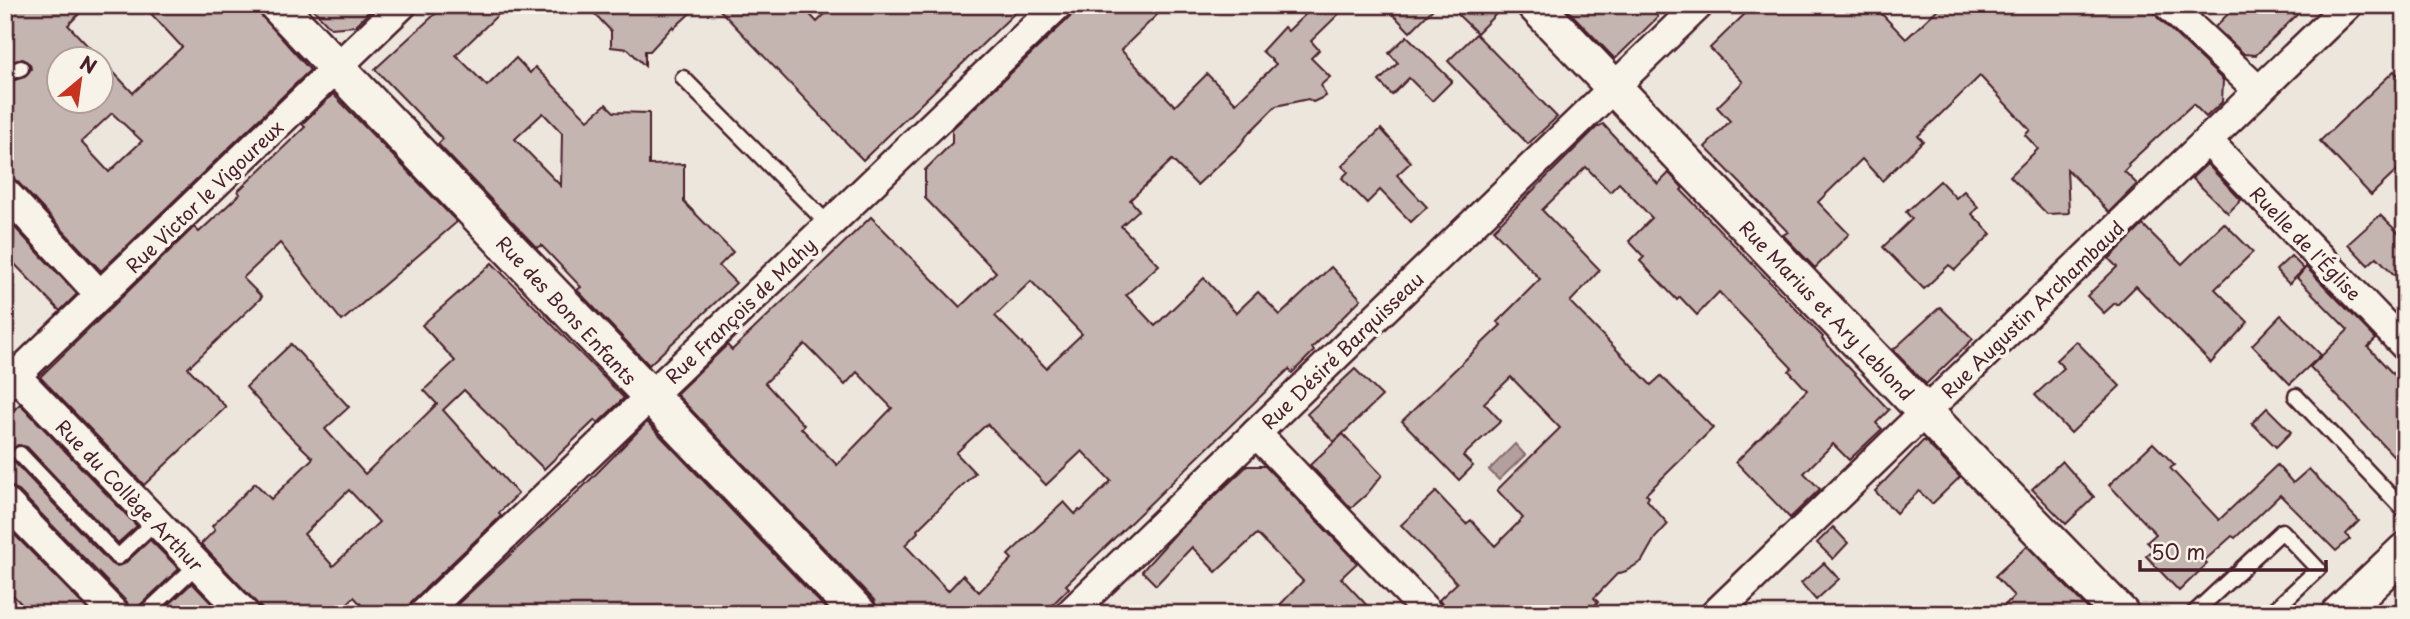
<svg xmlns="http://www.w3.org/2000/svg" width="2410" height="619" viewBox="0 0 2410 619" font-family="'Playpen Sans',sans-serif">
  <rect width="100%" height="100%" fill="#ece6dd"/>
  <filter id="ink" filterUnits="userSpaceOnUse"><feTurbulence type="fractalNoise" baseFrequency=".0143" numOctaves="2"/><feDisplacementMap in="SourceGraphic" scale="14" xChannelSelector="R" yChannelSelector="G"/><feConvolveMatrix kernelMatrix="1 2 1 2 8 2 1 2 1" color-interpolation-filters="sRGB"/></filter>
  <g filter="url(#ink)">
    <!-- water -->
    <path fill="#b39f9d" stroke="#896c6f" stroke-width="2" d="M1515,444L1525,455L1499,480L1489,470Z"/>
    <!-- building -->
    <g fill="#c4b5b0" stroke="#4a1f2b" stroke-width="2" fill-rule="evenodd">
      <path d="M5,5H88L68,25L101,60H60V102H102V60L133,93L182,47L143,5H252L310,70L101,271L17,181L5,176V83L25,77L31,69L30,64L23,59L5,64ZM112,113L142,141L109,172L81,142Z"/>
      <path d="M309,5H376L355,26L331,28Z"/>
      <path d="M445,5H508L456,55L487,86L516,58L530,73L535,67L588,120L606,104L614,112L649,113V165L684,164V202L733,252L719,266L736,283L649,365L577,290L581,287L541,245L537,248L438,144L443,139L375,69ZM543,113L562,133L561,186L515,139Z"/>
      <path d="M611,5H699L674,28L673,26L650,51H645V66L628,49L611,47V31L593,12L611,14Z"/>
      <path d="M715,5H801L817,22L834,5H1023L863,160Z"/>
      <path d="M1077,5H1167L1121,50L1175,106L1207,74L1236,103L1276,64L1262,51L1284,27L1288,31L1315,5H1348L1311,41L1319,50L1311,58L1330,77L1321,85L1326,96L1313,102L1308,99L1276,106L1248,134L1240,145L1197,185L1172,160L1130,200L1139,210L1121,226L1159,265L1126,295L1155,326L1204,278L1236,313L1258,292L1280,315L1331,267L1361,299L1312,348L1314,351L1292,373L1289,369L1066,585L1069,588L1043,614H879L874,600L676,394L727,345L732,350L871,217L960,307L996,272L925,198V170L952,143V129L1070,17ZM1031,281L1082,334L1046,368L995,316ZM805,344L845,385L857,372L892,408L837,465L801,428L804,425L765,383ZM987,424L1046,485L1082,451L1111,481L1081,511L1079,510L1075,514L1064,502L1008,555L1012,559L979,592L963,575L948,591L905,545L918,532L917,530L975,473L956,453Z"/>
      <path d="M1384,5H1437L1410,32Z"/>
      <path d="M1448,5H1505L1477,33Z"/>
      <path d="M1563,5H1648L1658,17L1615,59Z"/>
      <path d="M1754,5H1873L1906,39L1942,5H2152L2157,17L2223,80L2222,102L2206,117L2193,104L2128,164L2129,166L2124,171L2137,184L2109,212L2067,169L2069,213L2047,214L2010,176L2038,149L2025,135L2030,130L1980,76L1918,136L1923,141L1882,181L1862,159L1818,202L1849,234L1815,268L1783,235L1788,232L1705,147L1730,121L1717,107L1743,82L1710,48Z"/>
      <path d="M2237,5H2307L2256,55L2244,54L2215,27Z"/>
      <path d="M1476,34L1557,117L1528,144L1448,61Z"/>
      <path d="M1407,36L1452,81L1432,101L1409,78L1392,95L1379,81L1398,63L1389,53Z"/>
      <path d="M2394,71L2405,82V163L2371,195L2320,141Z"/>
      <path d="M333,94L457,222L342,321L280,243L243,278L262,297L188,368L226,407L144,485L40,377L194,227L199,232L240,194L238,191L305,127L302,124Z"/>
      <path d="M1603,124L1658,184L1669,173L1683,188L1681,190L1823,337L1822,339L1889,410L1876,423L1882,429L1849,460L1833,444L1804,473L1820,489L1790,518L1736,462L1807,390L1789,371L1792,368L1719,292L1697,315L1680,297L1677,300L1640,261L1644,257L1629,241L1652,218L1619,183L1610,192L1586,167L1542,210L1600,270L1570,302L1651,385L1661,376L1713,428L1646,494L1649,497L1647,500L1668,524L1655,538L1642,561L1626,571L1617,574L1594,598L1598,602L1586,614H1449L1439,600L1457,583L1401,525L1436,492L1466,524L1471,520L1495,546L1523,518L1497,490L1560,428L1511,377L1484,403L1501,421L1463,456L1473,466L1459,480L1402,421L1501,325L1497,322L1540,279L1493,230L1596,128Z"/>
      <path d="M1381,129L1411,162L1397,175L1427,207L1411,222L1380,190L1367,203L1342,178L1348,172L1342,166Z"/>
      <path d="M2207,164L2241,200L2228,213L2192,178Z"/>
      <path d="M1940,181L1956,198L1964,191L1978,207L1972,214L1991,234L1955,270L1949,265L1924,289L1883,247L1912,219L1906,212Z"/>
      <path d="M2380,215L2405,239V286L2377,257L2368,265L2348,244Z"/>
      <path d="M5,217L77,294L60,311L5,254Z"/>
      <path d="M2224,223L2253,252L2215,289L2248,322L2211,363L2136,286L2117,305L2115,303L2104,313L2087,296L2117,267L2109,259L2143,225L2182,264Z"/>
      <path d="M2291,256L2304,269L2289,284L2276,270Z"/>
      <path d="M492,263L624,398L598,423L595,420L544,469L464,390L443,410L518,494L499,513L501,516L411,602L407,614H370L354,597L337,614H267L201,544L215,530L212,526L255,483L271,499L313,458L287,433L246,387L291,344L349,407L325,429L365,474L437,404L424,390L455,361L422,325ZM349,490L379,522L333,566L304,534Z"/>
      <path d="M2306,267L2376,339L2368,347L2405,387V468L2310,367L2348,330L2297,278Z"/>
      <path d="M1940,307L1973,339L1926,384L1893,350Z"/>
      <path d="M2281,315L2321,355L2290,384L2252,345Z"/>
      <path d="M2076,341L2120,386L2071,433L2035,395L2064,368L2056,360Z"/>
      <path d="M1355,369L1382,396L1334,442L1307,414Z"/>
      <path d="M20,404L137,526L118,543L27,447L18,445L13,448L11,456L13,461L111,564L116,566L124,564L150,540L179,569L139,606L137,614H131L127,602L17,489L5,485V418Z"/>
      <path d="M2267,408L2291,432L2276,447L2252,423Z"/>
      <path d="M647,422L831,614H447L587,483Z"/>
      <path d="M1343,434L1382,475L1367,494L1351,508L1310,465Z"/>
      <path d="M1924,440L1960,477L1932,504L1919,491L1896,513L1875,491Z"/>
      <path d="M2153,443L2175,465L2170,468L2219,520L2277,465L2293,483L2309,469L2359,521L2346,534L2350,539L2336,551L2280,495L2235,538L2232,536L2204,561L2207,564L2179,591L2146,556L2154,549L2147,542L2156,534L2109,485Z"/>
      <path d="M2062,461L2094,497L2066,524L2032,489Z"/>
      <path d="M1247,466H1265L1357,563L1341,578L1375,614H1271L1303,581L1257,534L1216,572L1192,547L1156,585L1142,571L1179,530Z"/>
      <path d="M5,525L92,614H31L5,587Z"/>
      <path d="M1833,527L1848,543L1833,559L1817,543Z"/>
      <path d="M2027,546L2093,614H1996L2014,596L1995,576Z"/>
      <path d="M1824,563L1839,579L1816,600L1801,583Z"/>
      <path d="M192,583L213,605L204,614H159Z"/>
    </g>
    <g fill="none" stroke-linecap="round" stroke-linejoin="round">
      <defs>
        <g id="service">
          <path d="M5,74L21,68"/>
          <path d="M683,78L829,225"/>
          <path d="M2296,396L2405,511"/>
          <path d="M20,454L118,557L155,522"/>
          <path d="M146,613L197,565"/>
          <path d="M2193,614L2282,531L2318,569L2270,614"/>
        </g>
        <g id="minor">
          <path d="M2168,5L2259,91"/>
          <path d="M2208,141L2405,346"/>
          <path d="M5,192L100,295"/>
          <path d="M16,376L245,614"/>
          <path d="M5,386L402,5"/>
          <path d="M1256,433L1429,614"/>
          <path d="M5,501L115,614"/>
          <path d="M423,614L1058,5"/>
          <path d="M1069,614L1699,5"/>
          <path d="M1715,614L2348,5"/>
        </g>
        <g id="tertiary">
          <path d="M277,5L859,614"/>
          <path d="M1535,5L1949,437L2121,614"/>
          <path d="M2339,614L2405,551"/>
        </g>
      </defs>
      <!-- service casing -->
      <use href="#service" stroke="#4a1f2b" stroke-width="19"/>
      <!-- minor casing -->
      <use href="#minor" stroke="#4a1f2b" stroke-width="33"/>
      <!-- tertiary casing -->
      <use href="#tertiary" stroke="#4a1f2b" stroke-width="40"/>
      <!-- service -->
      <use href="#service" stroke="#f7f3e8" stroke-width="14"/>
      <!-- minor -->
      <use href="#minor" stroke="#f7f3e8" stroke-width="28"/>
      <!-- tertiary -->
      <use href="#tertiary" stroke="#f7f3e8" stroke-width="35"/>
    </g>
  </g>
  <g text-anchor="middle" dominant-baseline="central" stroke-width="7" stroke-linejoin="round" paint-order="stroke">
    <!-- street labels -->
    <g font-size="19" fill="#4a1f2b" stroke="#f7f3e8">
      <text transform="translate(204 196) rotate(-44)">Rue Victor le Vigoureux</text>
      <text transform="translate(2306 243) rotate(46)">Ruelle de l'Église</text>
      <text transform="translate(2032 309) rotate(-44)">Rue Augustin Archambaud</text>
      <text transform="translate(567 310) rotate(47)">Rue des Bons Enfants</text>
      <text transform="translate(740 310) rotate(-44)">Rue François de Mahy</text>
      <text transform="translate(1827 310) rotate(46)">Rue Marius et Ary Leblond</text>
      <text transform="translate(1342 350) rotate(-44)">Rue Désiré Barquisseau</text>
      <text transform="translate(130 495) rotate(46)">Rue du Collège Arthur</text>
    </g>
  </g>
  <!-- margin -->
  <rect width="2410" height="619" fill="none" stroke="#f7f3e8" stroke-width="28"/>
  <rect x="14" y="14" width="2382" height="591" fill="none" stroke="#4a1f2b" stroke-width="2.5" filter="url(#ink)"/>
  <!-- north arrow -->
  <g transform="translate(80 80) rotate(29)"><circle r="33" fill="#f7f3e8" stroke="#b29e9c" stroke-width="2"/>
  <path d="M0-5L12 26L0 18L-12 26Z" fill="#c8321e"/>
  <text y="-10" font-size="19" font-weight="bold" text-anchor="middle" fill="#4a1f2b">N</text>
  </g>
  <!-- scale -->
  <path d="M2140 560v10h186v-10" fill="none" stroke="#4a1f2b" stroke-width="3.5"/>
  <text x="2151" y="560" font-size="21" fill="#4a1f2b" stroke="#f7f3e8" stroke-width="5" paint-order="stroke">50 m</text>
</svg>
